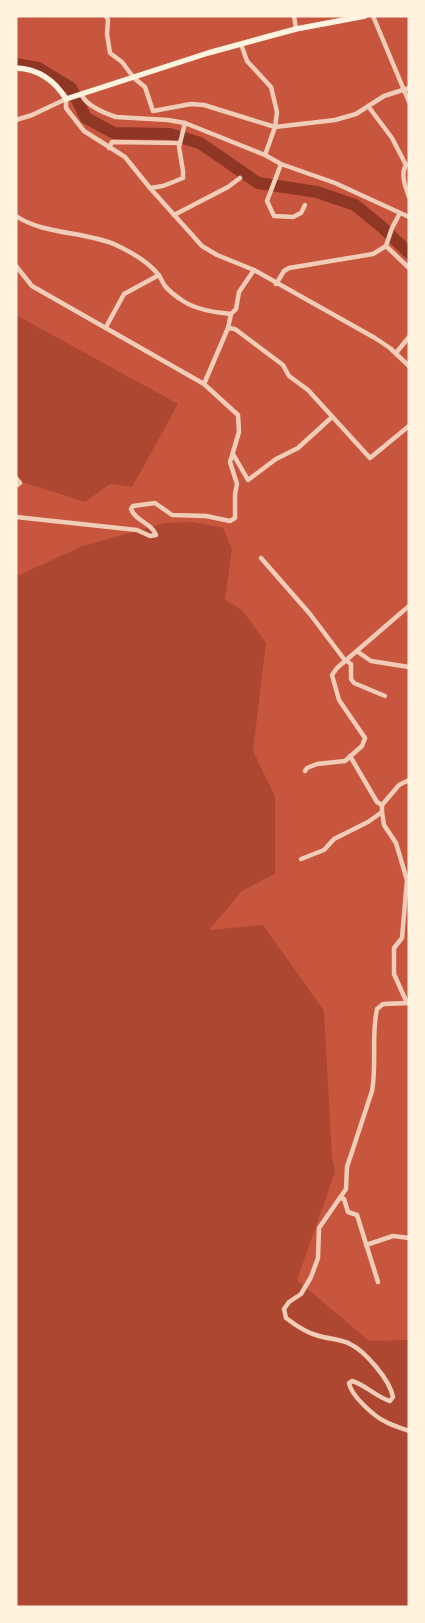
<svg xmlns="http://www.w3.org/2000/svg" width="425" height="1623" viewBox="0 0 425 1623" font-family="'Titillium Web',sans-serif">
  <rect width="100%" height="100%" fill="#c8553d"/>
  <!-- green -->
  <g fill="#ae4732">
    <path d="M16,315L178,404L132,487L110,484L85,502L16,480Z"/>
    <path d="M192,522L223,528L232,549L225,600L242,610L266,643L253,751L275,796V874L242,891L209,930L263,925L324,1011L332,1157L335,1172L297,1280L369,1341L409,1340V1607H16V572L19,575L83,546L165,523Z"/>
  </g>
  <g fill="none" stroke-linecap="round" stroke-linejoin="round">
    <!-- river -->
    <path stroke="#8f3625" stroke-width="12" d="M16,64L38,68L71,88L86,118L114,133L170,134L200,143L258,183L317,192L355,205L382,227L409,253"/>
    <!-- minor -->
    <g stroke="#f1ccb7" stroke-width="4.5">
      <path d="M106,16L108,20L107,34L110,53L122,62L134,78L145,87L153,111L191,104L204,105L275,127L335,120L356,114L384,96L409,88"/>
      <path d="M294,16L296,29"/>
      <path d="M373,16L409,102"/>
      <path d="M241,44L247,61L271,87L277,112L275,127L265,155"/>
      <path d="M81,94C86,105 104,113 116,117L168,120L185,123L265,155L281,164L335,183L409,217"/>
      <path d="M368,106L392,138L406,165C400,175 406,188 409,197"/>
      <path d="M16,120L32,115L66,99V108L84,131L125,157L150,188L202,246L217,255L254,270L375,338L390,348L409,366"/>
      <path d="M109,148L112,142L179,143"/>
      <path d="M281,164L267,201L274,216L293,217L301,213L305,205"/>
      <path d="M150,188L163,186L183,178V171L179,147L185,123"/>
      <path d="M174,215L228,187L240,178"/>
      <path d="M16,216C44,235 85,231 116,245C131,252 146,260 157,273C161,277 162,282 165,286C169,291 177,297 183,301C197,310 214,312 231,314"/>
      <path d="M386,246L409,268"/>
      <path d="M16,266L32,286L204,384"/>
      <path d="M276,284L284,271L289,268L373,254L386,246L392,228L400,213"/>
      <path d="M106,327L124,294L159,275"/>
      <path d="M228,328L235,329L283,365L289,376L308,390L370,458L409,426"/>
      <path d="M396,353L409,337"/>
      <path d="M233,454L248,480L276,459L298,448L332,417"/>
      <path d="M16,478L20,483L16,486"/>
      <path d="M16,517L137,530L150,536L156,535C152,523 135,521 131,509L133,506L155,503L172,515L206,516L230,521L235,518V494L237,484L230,462L239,432L238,415L204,384L228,328L231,314L236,309L239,292L254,270"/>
      <path d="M261,558L310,614L344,659L351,664V679L354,683L385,696"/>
      <path d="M358,652L371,661L409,667"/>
      <path d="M350,756L377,802L382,805"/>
      <path d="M305,771L307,768L317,764L345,761L362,746L365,738L339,700L332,675L337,668L409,606"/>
      <path d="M301,859L324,850L334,839L368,822L382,812"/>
      <path d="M407,1003L394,974V948L402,938L407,880L396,843L384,825L382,812V805L399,785L409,780"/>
      <path d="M409,1003L383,1004L377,1009C371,1036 377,1063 372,1091L347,1167L346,1189L319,1228L318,1258L311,1277L301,1294L289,1302L284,1309L286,1318C295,1325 307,1333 319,1336C329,1339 341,1339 350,1344C365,1351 390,1380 393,1397L390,1401C376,1397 366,1385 352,1381L349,1383C351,1396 375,1417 386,1422C393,1426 402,1428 409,1431"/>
      <path d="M340,1198L344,1199L348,1212L357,1215L378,1282"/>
      <path d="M366,1245L393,1236L409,1238"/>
    </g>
    <!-- secondary -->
    <path stroke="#fff3e0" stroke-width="5.5" d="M16,68C38,69 55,81 66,99L208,53L270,36L296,29L365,16"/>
  </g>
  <!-- border -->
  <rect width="425" height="1623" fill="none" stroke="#fff3e0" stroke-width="35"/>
</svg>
